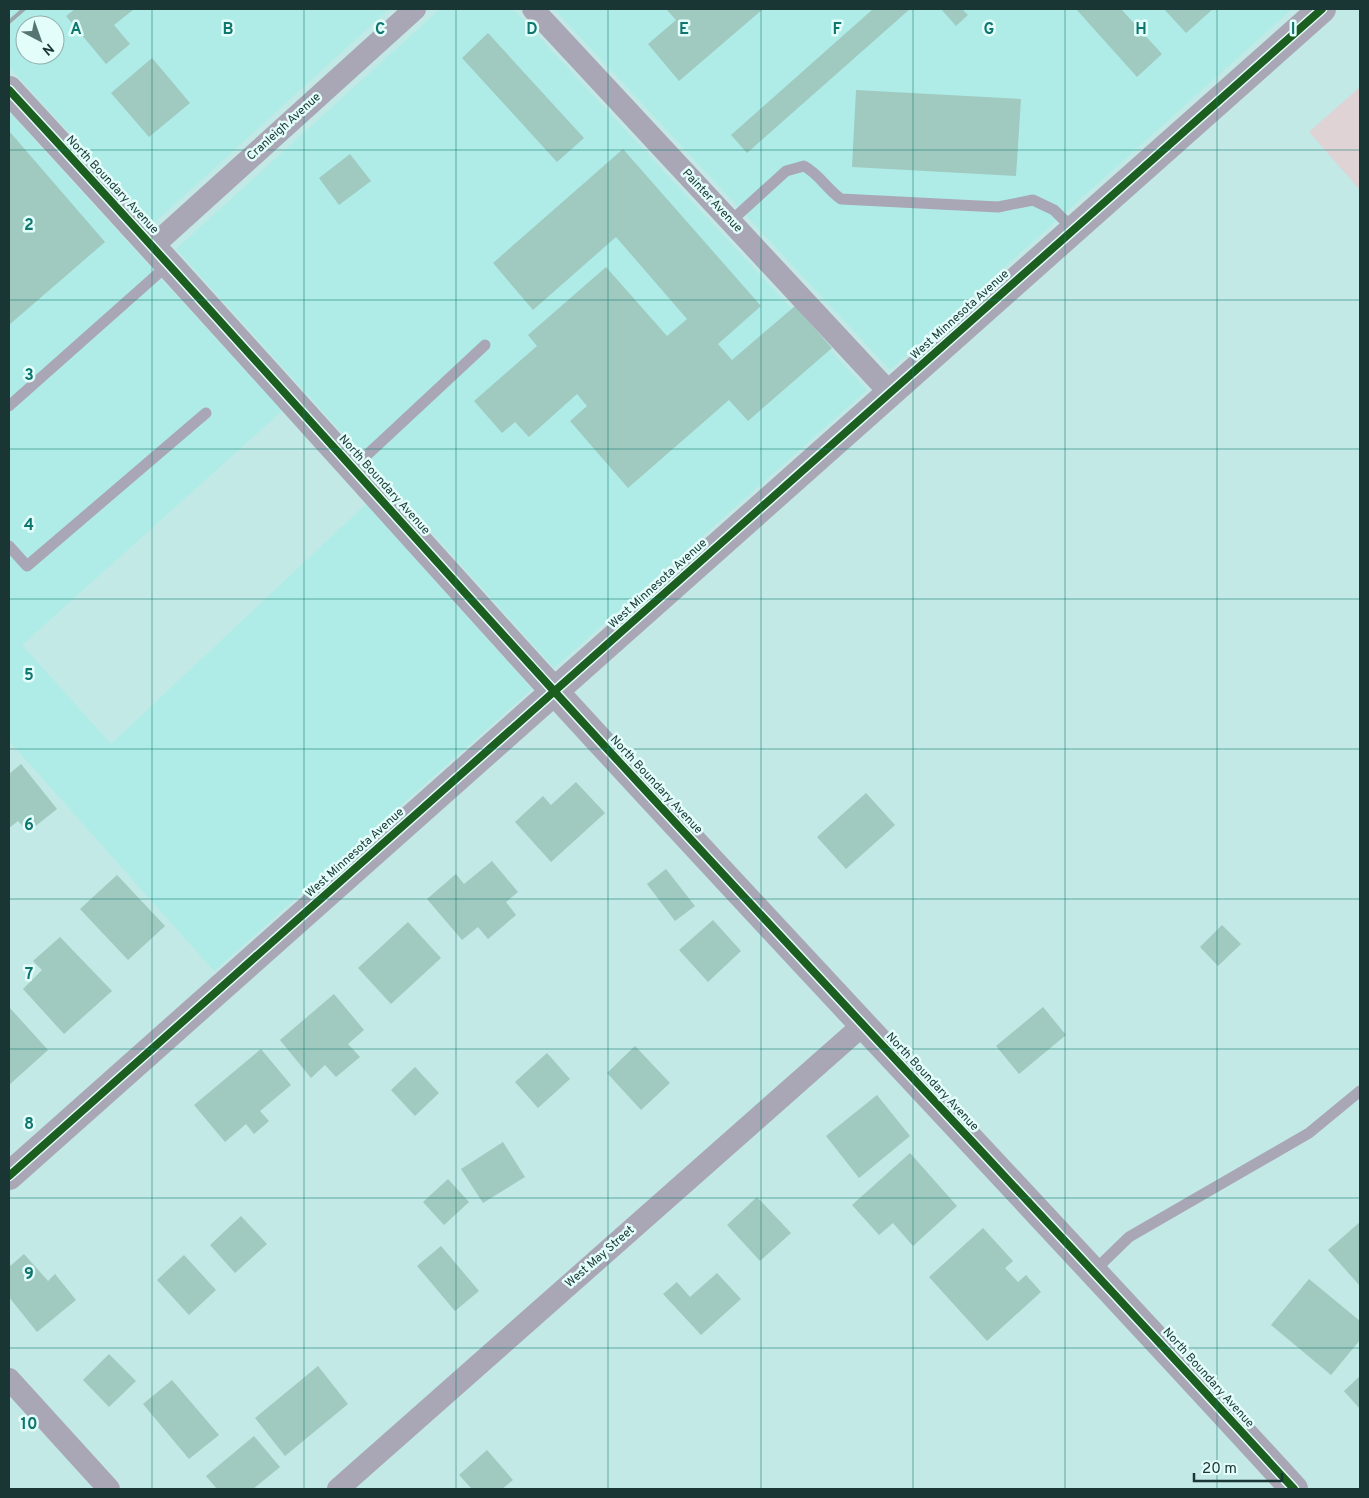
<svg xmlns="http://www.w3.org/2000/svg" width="1369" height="1498" viewBox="0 0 1369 1498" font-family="Overpass,sans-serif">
  <rect width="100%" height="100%" fill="#c2e9e5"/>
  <!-- built -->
  <g fill="#afece7" fill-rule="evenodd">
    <path d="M9,9H389L153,224L9,67ZM25,25H55V55H25Z"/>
    <path d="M440,9H513L867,390L554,668L176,249Z"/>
    <path d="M554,9H1292L890,370Z"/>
    <path d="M9,112L282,411L22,645L111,744L366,504L532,689L214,971L9,741Z"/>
  </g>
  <!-- green -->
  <path fill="#dfd3d6" d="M1360,87V190L1309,132Z"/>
  <!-- building -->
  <g fill="#a0c9c0">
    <path d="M75,9H134L114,25L130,44L106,64L66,16Z"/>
    <path d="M666,9H763L679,81L648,44L676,20Z"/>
    <path d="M873,9H910L747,153L731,135Z"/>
    <path d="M941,9H962L968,15L956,26Z"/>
    <path d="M1076,9H1121L1162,54L1137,77Z"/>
    <path d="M1164,9H1213L1186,33Z"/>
    <path d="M488,33L584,138L557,162L462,58Z"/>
    <path d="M152,58L190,103L149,137L111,93Z"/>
    <path d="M856,90L1021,99L1016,176L852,167Z"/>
    <path d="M9,131L105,242L9,325Z"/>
    <path d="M623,149L761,306L718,344L732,360L795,306L832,348L748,421L729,400L628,488L570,421L587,406L577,394L529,437L515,422L502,433L474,401L537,346L528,335L606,267L667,336L687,319L616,237L533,310L493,263Z"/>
    <path d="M350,154L371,181L339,205L319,178Z"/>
    <path d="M21,764L57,809L28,832L18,821L9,828V774Z"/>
    <path d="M576,782L605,813L551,862L515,822L543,796L551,805Z"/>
    <path d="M866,793L895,825L846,869L817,837Z"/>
    <path d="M492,861L518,892L506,902L516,915L488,939L478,927L462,940L427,899L456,874L464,884Z"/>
    <path d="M666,869L695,906L675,921L647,884Z"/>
    <path d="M117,875L165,926L128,960L80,909Z"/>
    <path d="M713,920L741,951L708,982L679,950Z"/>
    <path d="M408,922L441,958L391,1004L358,968Z"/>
    <path d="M1222,925L1241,944L1218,966L1200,947Z"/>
    <path d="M60,937L112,991L64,1034L23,989L42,970L33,961Z"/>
    <path d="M334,994L364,1030L348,1044L360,1057L336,1077L325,1065L311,1078L280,1040Z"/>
    <path d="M9,1007L48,1050L9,1085Z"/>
    <path d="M1043,1007L1066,1035L1019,1074L996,1046Z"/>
    <path d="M635,1046L670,1083L641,1110L607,1073Z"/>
    <path d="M261,1049L291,1085L260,1111L269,1121L254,1134L246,1124L225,1142L194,1105Z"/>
    <path d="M547,1053L570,1079L538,1108L515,1082Z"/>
    <path d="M415,1067L439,1093L415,1116L391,1090Z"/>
    <path d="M877,1095L910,1136L859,1178L826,1136Z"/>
    <path d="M503,1142L525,1177L483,1203L461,1169Z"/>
    <path d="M910,1153L957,1206L913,1246L893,1223L879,1235L852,1205Z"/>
    <path d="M448,1179L469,1202L444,1225L423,1202Z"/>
    <path d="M757,1197L791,1233L760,1261L727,1225Z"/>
    <path d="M241,1216L267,1244L235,1273L210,1245Z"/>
    <path d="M1360,1222V1286L1328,1250Z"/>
    <path d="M983,1228L1013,1261L1005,1268L1018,1282L1026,1275L1041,1292L987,1341L929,1277Z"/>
    <path d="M441,1246L479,1291L455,1311L417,1266Z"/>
    <path d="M24,1254L48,1281L55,1274L76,1300L37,1332L9,1297V1267Z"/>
    <path d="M184,1255L216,1290L189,1315L157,1280Z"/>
    <path d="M717,1273L741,1299L701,1335L663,1294L677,1282L690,1297Z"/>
    <path d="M1309,1279L1360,1321V1340L1331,1375L1271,1325Z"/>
    <path d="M109,1354L136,1381L109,1407L83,1380Z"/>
    <path d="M318,1366L348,1404L285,1456L255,1418Z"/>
    <path d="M1360,1376V1409L1344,1391Z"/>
    <path d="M172,1380L219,1435L189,1459L143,1404Z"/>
    <path d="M254,1436L280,1467L253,1489H217L206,1476Z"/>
    <path d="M487,1450L513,1480L502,1489H472L459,1475Z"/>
  </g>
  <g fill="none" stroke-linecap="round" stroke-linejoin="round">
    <!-- service -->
    <g stroke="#a9a7b5" stroke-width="11">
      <path d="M731,221L786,171L804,166C819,174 827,189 841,199L998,207L1033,200L1054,210L1073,229"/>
      <path d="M9,406L169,264"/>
      <path d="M353,468L485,345"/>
      <path d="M9,546L27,566L206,413"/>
      <path d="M1094,1271L1129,1237L1309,1133L1360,1091"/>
    </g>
    <!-- minor -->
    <g stroke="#a9a7b5" stroke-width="22">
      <path d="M533,9L890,393"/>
      <path d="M153,246L415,9"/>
      <path d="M9,1379L109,1489"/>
      <path d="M338,1489L863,1025"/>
    </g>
    <!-- tertiary -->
    <g stroke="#a9a7b5" stroke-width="28">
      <path d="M9,90C193,289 372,491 554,691C799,959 1049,1221 1294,1489"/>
      <path d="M9,1176L1322,9"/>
    </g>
    <!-- rail -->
    <path stroke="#9ba9ae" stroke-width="4" d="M9,22L24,9"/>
    <defs>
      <g id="cycleway">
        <path d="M9,90C193,289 372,491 554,691C799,959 1049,1221 1294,1489"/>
        <path d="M9,1176L1322,9"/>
      </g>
    </defs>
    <!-- cycleway casing -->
    <use href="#cycleway" stroke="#e2fdfa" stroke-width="11"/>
    <!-- cycleway -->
    <use href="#cycleway" stroke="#1b5e20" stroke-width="8"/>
  </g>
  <!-- grid -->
  <path fill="none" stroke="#0f766e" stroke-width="1" stroke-opacity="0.55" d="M152,9V1489M304,9V1489M456,9V1489M608,9V1489M761,9V1489M913,9V1489M1065,9V1489M1217,9V1489M9,150H1360M9,300H1360M9,449H1360M9,599H1360M9,749H1360M9,899H1360M9,1049H1360M9,1198H1360M9,1348H1360"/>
  <g text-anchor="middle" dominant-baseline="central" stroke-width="5" stroke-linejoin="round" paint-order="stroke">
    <!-- street labels -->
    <g font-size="12" fill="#1a3634" stroke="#e2fdfa">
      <text transform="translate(284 127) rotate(-42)">Cranleigh Avenue</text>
      <text transform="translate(112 185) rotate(47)">North Boundary Avenue</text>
      <text transform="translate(712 201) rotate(47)">Painter Avenue</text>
      <text transform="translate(960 315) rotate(-42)">West Minnesota Avenue</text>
      <text transform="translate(384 485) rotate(48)">North Boundary Avenue</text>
      <text transform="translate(658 584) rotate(-42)">West Minnesota Avenue</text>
      <text transform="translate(656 785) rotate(47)">North Boundary Avenue</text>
      <text transform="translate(355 853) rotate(-42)">West Minnesota Avenue</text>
      <text transform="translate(932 1082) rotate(47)">North Boundary Avenue</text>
      <text transform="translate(600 1257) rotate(-41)">West May Street</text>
      <text transform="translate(1208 1378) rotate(48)">North Boundary Avenue</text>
    </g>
  </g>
  <g font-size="16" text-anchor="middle" font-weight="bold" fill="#0f766e" stroke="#e2fdfa" stroke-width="5" stroke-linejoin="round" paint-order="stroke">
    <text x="76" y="34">A</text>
    <text x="228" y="34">B</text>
    <text x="380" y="34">C</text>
    <text x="532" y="34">D</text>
    <text x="684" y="34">E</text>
    <text x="837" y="34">F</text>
    <text x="989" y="34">G</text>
    <text x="1141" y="34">H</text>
    <text x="1293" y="34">I</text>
    <text x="29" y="230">2</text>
    <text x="29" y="380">3</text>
    <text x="29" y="530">4</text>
    <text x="29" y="680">5</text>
    <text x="29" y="830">6</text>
    <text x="29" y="979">7</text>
    <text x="29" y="1129">8</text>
    <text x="29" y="1279">9</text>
    <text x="29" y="1429">10</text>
  </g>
  <!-- border -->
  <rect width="1369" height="1498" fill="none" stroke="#1a3634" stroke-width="20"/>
  <!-- north arrow -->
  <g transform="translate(40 40) rotate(139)"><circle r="24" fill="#e2fdfa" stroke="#92adab"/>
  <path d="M0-4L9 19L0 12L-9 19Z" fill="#557572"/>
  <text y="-8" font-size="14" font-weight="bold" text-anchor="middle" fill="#1a3634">N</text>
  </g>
  <!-- scale -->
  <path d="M1194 1473v8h88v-8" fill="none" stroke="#1a3634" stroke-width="2.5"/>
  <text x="1202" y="1473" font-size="15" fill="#1a3634" stroke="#e2fdfa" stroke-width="4" paint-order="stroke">20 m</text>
</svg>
